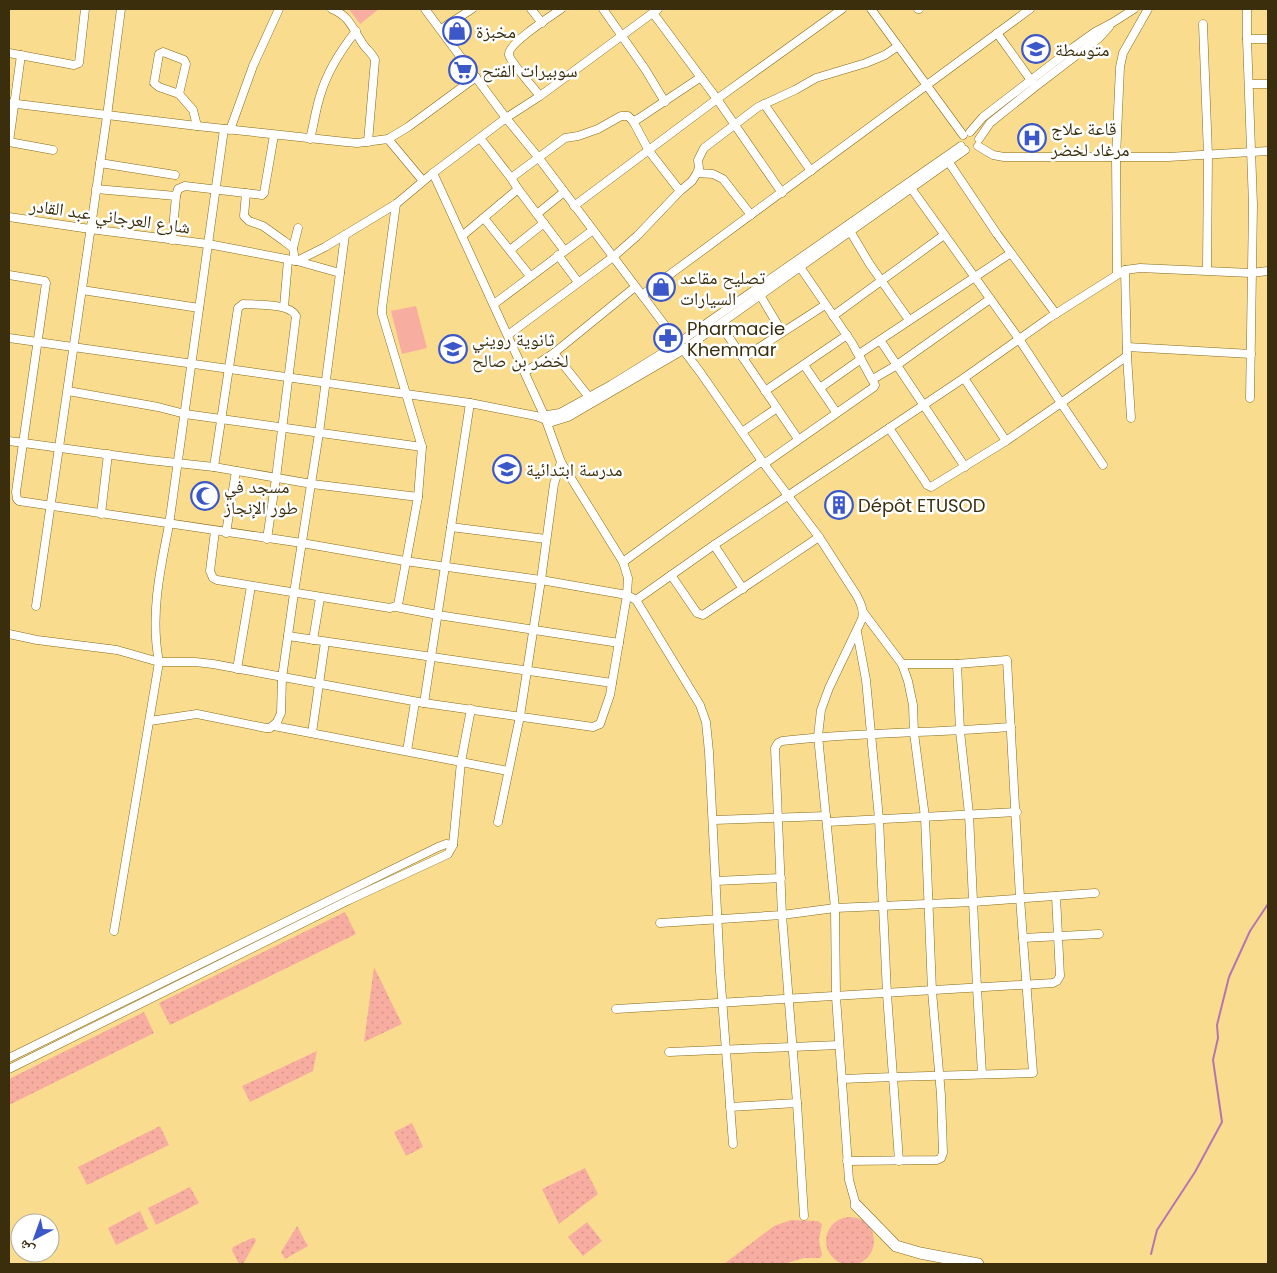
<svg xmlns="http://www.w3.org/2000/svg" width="1277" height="1273" viewBox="0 0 1277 1273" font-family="Poppins,'Noto Naskh Arabic',sans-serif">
  <defs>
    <pattern id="grass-dots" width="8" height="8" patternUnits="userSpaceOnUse" patternTransform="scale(1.25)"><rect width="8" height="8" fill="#f8ada1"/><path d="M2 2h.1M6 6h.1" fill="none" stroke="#d59589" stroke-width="1.8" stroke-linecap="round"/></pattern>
  </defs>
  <rect width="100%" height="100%" fill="#fadc8f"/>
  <!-- grass -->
  <g fill="url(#grass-dots)">
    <path d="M345,912L356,934L170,1025L159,1003Z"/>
    <path d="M374,967L402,1024L364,1042Z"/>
    <path d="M144,1012L154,1033L9,1105V1079Z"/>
    <path d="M317,1051L313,1071L250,1102L242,1086Z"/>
    <path d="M412,1123L423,1147L406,1156L394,1132Z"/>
    <path d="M160,1126L169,1145L87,1185L78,1167Z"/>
    <path d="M585,1168L598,1194L559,1224L542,1189Z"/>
    <path d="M190,1187L199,1203L156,1225L148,1208Z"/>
    <path d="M140,1211L148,1229L116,1245L108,1228Z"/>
    <circle cx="850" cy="1241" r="24"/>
    <path d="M791,1220L818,1221L822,1224L819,1240L822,1255L820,1258H804L784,1264H724L774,1226Z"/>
    <path d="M587,1222L602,1241L583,1256L568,1237Z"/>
    <path d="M297,1226L308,1246L285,1259L281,1252Z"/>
    <path d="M252,1238H255L256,1241L243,1264H239L232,1250L233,1247Z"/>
  </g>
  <!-- green -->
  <g fill="#f8ada1">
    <path d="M349,9H379L360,24Z"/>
    <path d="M416,306L427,348L402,354L391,311Z"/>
  </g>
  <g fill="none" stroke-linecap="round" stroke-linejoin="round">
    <!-- stream -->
    <path stroke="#b774b3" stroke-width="2" d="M1151,1254L1157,1230L1195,1172L1222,1122L1213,1060L1218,1038L1217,1025L1229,977L1250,931L1268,904"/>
    <defs>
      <g id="minor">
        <path d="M332,9C349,16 352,27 361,41C365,49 372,52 375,60L368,142"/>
        <path d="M425,9L506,118L538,157L700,372L762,461L819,537L857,596C861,604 864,610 862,619L829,688L821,710L818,736L835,908L836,997L849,1180L856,1205"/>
        <path d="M531,9L542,23"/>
        <path d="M603,9L645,69L665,102"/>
        <path d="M871,9L963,135"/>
        <path d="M918,9H919"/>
        <path d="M1247,9V39H1268"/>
        <path d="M653,13L717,99L782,193"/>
        <path d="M1203,24L1208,155L1207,270"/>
        <path d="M441,29L472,9"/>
        <path d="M997,33L1033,83"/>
        <path d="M1247,39L1253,205L1250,398"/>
        <path d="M163,52L184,60L186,64L179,94L159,87L154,83L159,54Z"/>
        <path d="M9,53L74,65L79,63L85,9"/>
        <path d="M1249,84H1268"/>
        <path d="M179,94L193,110L197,126"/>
        <path d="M540,96C534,88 511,63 509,55C507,44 551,16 561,9"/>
        <path d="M9,103L197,126L346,142L357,143L388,139L423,181"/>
        <path d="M764,104L811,171"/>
        <path d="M230,130L253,66L279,9"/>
        <path d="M970,132L983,117L1074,47L1095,32L1112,23L1134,9"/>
        <path d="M480,138L511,178"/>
        <path d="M310,139C314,124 316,107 321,93C328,70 341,50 356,31"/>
        <path d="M388,139L408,127L476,77"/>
        <path d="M979,139L990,123L1035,87L1099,38L1109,27"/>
        <path d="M9,142L21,55"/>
        <path d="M9,142L53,150"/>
        <path d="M978,146L993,155L1004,157H1168L1268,151"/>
        <path d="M948,161L997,234L1056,314"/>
        <path d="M100,163L175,175"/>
        <path d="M697,173L713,174L723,179L751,215"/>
        <path d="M96,189L176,196L172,240"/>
        <path d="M518,189L564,250"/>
        <path d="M680,191L649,151L633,121L638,119L701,77"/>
        <path d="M246,193L244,216L249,221L263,226L284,241L293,248L295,261"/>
        <path d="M176,196L178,189L185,186L262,195L264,193L274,135"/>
        <path d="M574,206L717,99L842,9"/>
        <path d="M537,214L564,192"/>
        <path d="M9,217L90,229L208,244L297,261L325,247L396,204L433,173L506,118L540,96L658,9"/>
        <path d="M484,218L530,276"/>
        <path d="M850,231L869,263L909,320"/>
        <path d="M462,236L518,189L511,178L565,138L578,136L598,129L621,116H628L633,121"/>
        <path d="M293,248L298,228"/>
        <path d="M510,250L544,223"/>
        <path d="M558,255L578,282"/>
        <path d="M1125,270L1127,356L1131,418"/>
        <path d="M340,273L345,235"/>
        <path d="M1117,274L1116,157L1120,67L1123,53L1148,9"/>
        <path d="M9,275L45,281L46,283L16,492L17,499L19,501L302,543L405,561L541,580L627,595L636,600L700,705L706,722L709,752L720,971L733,1144"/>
        <path d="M82,290L199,308"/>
        <path d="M642,295L1030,9"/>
        <path d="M760,295L782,332"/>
        <path d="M494,304L593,230"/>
        <path d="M284,307L288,260"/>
        <path d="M833,316L944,235"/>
        <path d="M720,324L798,439"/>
        <path d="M508,335L613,257L637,236L680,191L692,181L697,173L699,168L698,160L704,148L758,107L795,90L816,78L866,63L885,55L898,46"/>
        <path d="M9,338L470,403L536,416L552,422L568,417L683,350L965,150"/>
        <path d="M1127,347L1251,354"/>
        <path d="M554,353L589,397"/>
        <path d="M743,358L825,305"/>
        <path d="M804,365L836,412"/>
        <path d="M525,372L554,353L635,287"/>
        <path d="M964,378L1006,441"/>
        <path d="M873,379L897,365L990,299"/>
        <path d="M820,388L861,359"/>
        <path d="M68,391L158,407L185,414L422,447"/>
        <path d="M765,391L847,335"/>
        <path d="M541,416L560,413L611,385L677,344L961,146"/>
        <path d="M889,428L924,480L927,485L931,487L1006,441L1061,403L1019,339L911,188"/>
        <path d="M742,432L777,408"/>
        <path d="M9,441L149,460L214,467L312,484L418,497"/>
        <path d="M764,464L874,387L875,385L852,343L800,267"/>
        <path d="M1103,465L1061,403L1127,356"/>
        <path d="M214,467L238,308L243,304C256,305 290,303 296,316L276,478L267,539"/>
        <path d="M965,467L880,340L859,354L1011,253"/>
        <path d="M101,514L108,454"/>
        <path d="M451,527L546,539"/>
        <path d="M215,531L210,571L213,578L217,580L390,608L398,605L418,497L422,447L382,314V308L396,204"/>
        <path d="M226,533L236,471"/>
        <path d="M714,545L743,589"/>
        <path d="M623,562L762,461"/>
        <path d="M671,575L697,613L703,615L819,537"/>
        <path d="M636,600L714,545L964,378L1049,318L1125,270L1140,268L1251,273L1268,271"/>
        <path d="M36,606L107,116L121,9"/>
        <path d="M396,607L438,615L619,643"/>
        <path d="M9,634L37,640L117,650L159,662H195L213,664L424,703L593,727L600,724L610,695L627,595L628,578L623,562L561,462L544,415L433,173"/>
        <path d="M288,636L612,683"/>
        <path d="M313,640L320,598"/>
        <path d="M957,664L960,731L969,814L977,988L982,1074"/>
        <path d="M237,669L251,586"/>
        <path d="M424,703L470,403"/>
        <path d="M150,721L197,714L266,728H270L277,722L281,713L282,678L294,593L319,433L340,273L297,261"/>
        <path d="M274,726L508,771"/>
        <path d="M312,733L325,642"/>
        <path d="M407,751L415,702"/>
        <path d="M714,820L826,816"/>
        <path d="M498,822L520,716L541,580L554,484L561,462"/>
        <path d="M827,822L1017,812"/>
        <path d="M716,881L781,878"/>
        <path d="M660,923L782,915L835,908L973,902L1095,893"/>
        <path d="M114,931L159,662C150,616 160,570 169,525L224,129"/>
        <path d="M1023,938L1099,934"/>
        <path d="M616,1009L1053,983L1057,981L1060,976L1056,896"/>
        <path d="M669,1052L839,1045"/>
        <path d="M9,1058L438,847L446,844L453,845"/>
        <path d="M9,1069L349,900L448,854L453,845L461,762L471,709"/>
        <path d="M842,1079L893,1077L887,994L879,819L866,680L857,632"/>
        <path d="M730,1107L797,1103"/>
        <path d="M847,1161L937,1160L941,1158L943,1153L941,1095L932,991L925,817L914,733L913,705L908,681L902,664L863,612"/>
        <path d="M899,1161L893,1077L1033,1073L1020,898L1007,660L957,664H902"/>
        <path d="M804,1216L797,1103L782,915L775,748L778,743L782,741C858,732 935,733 1011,727"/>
      </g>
      <path id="secondary" d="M856,1205L896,1246L920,1253L978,1264"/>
    </defs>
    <!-- minor casing -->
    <use href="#minor" stroke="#876b19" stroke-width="9"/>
    <!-- secondary casing -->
    <use href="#secondary" stroke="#876b19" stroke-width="12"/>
    <!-- minor -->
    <use href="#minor" stroke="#fff" stroke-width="8"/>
    <!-- secondary -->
    <use href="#secondary" stroke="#fff" stroke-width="11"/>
  </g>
  <!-- icons -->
  <defs>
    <symbol id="shop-ring" viewBox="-11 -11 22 22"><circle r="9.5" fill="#fff" stroke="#3b57c9" stroke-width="1.5"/><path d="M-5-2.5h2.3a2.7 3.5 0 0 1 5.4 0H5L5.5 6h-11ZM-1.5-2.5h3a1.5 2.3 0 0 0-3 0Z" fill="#3b57c9"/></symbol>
    <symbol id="school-ring" viewBox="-11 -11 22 22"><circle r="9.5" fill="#fff" stroke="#3b57c9" stroke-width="1.5"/><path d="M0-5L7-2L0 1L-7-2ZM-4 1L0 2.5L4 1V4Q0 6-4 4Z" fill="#3b57c9"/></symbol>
    <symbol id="supermarket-ring" viewBox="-11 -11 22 22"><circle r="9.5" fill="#fff" stroke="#3b57c9" stroke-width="1.5"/><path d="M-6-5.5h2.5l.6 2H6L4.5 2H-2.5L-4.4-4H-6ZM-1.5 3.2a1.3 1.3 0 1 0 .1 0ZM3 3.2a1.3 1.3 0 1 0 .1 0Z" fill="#3b57c9"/></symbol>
    <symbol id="hospital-ring" viewBox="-11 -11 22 22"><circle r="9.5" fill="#fff" stroke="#3b57c9" stroke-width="1.5"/><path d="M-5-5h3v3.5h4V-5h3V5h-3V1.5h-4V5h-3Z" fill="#3b57c9"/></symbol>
    <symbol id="pharmacy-ring" viewBox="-11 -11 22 22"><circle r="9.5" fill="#fff" stroke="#3b57c9" stroke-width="1.5"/><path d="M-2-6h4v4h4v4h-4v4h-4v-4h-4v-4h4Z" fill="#3b57c9"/></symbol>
    <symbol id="mosque-ring" viewBox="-11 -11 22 22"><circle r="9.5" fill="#fff" stroke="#3b57c9" stroke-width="1.5"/><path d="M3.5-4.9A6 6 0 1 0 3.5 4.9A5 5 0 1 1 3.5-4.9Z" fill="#3b57c9"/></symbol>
    <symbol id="building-ring" viewBox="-11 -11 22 22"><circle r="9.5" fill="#fff" stroke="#3b57c9" stroke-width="1.5"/><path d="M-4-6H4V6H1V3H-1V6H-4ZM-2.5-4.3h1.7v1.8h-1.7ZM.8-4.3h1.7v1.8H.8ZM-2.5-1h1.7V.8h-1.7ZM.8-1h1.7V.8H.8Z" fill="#3b57c9"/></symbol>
  </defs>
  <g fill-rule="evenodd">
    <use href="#shop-ring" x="441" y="15" width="32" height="32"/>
    <use href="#school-ring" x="1020" y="33" width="32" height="32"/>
    <use href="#supermarket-ring" x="447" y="54" width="32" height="32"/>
    <use href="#hospital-ring" x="1016" y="122" width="32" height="32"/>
    <use href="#shop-ring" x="645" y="271" width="32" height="32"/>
    <use href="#pharmacy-ring" x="652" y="322" width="32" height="32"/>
    <use href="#school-ring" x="437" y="333" width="32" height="32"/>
    <use href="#school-ring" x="491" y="453" width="32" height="32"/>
    <use href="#mosque-ring" x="189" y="480" width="32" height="32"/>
    <use href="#building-ring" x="823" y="489" width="32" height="32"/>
  </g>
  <g text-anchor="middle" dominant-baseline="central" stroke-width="5" stroke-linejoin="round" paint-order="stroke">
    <!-- poi labels -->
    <g font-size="18" fill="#3a2e0d" stroke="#fff" text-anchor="start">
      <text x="476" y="31">مخبزة</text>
      <text x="1055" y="49">متوسطة</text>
      <text x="482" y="70">سوبيرات الفتح</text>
      <text x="1051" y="128">قاعة علاج<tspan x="1051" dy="21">مرغاد لخضر</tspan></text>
      <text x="680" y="277">تصليح مقاعد<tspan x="680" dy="21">السيارات</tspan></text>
      <text x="687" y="328">Pharmacie<tspan x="687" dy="21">Khemmar</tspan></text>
      <text x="472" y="339">ثانوية رويني<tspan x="472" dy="21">لخضر بن صالح</tspan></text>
      <text x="526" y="469">مدرسة ابتدائية</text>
      <text x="224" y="486">مسجد في<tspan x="224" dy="21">طور الإنجاز</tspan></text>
      <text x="858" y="505">Dépôt ETUSOD</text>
    </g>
    <!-- street labels -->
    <g font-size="18" fill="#3a2e0d" stroke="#fff">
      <text transform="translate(110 216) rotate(8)">شارع العرجاني عبد القادر</text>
    </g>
  </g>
  <!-- border -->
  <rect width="1277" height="1273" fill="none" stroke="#3a2e0d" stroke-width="20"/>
  <!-- north arrow -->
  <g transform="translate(35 1238) rotate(221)"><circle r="24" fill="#ffffff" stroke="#b0ab9e"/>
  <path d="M0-4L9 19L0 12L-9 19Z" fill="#3b57c9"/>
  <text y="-8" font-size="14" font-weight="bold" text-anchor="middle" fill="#3a2e0d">ش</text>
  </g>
</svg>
